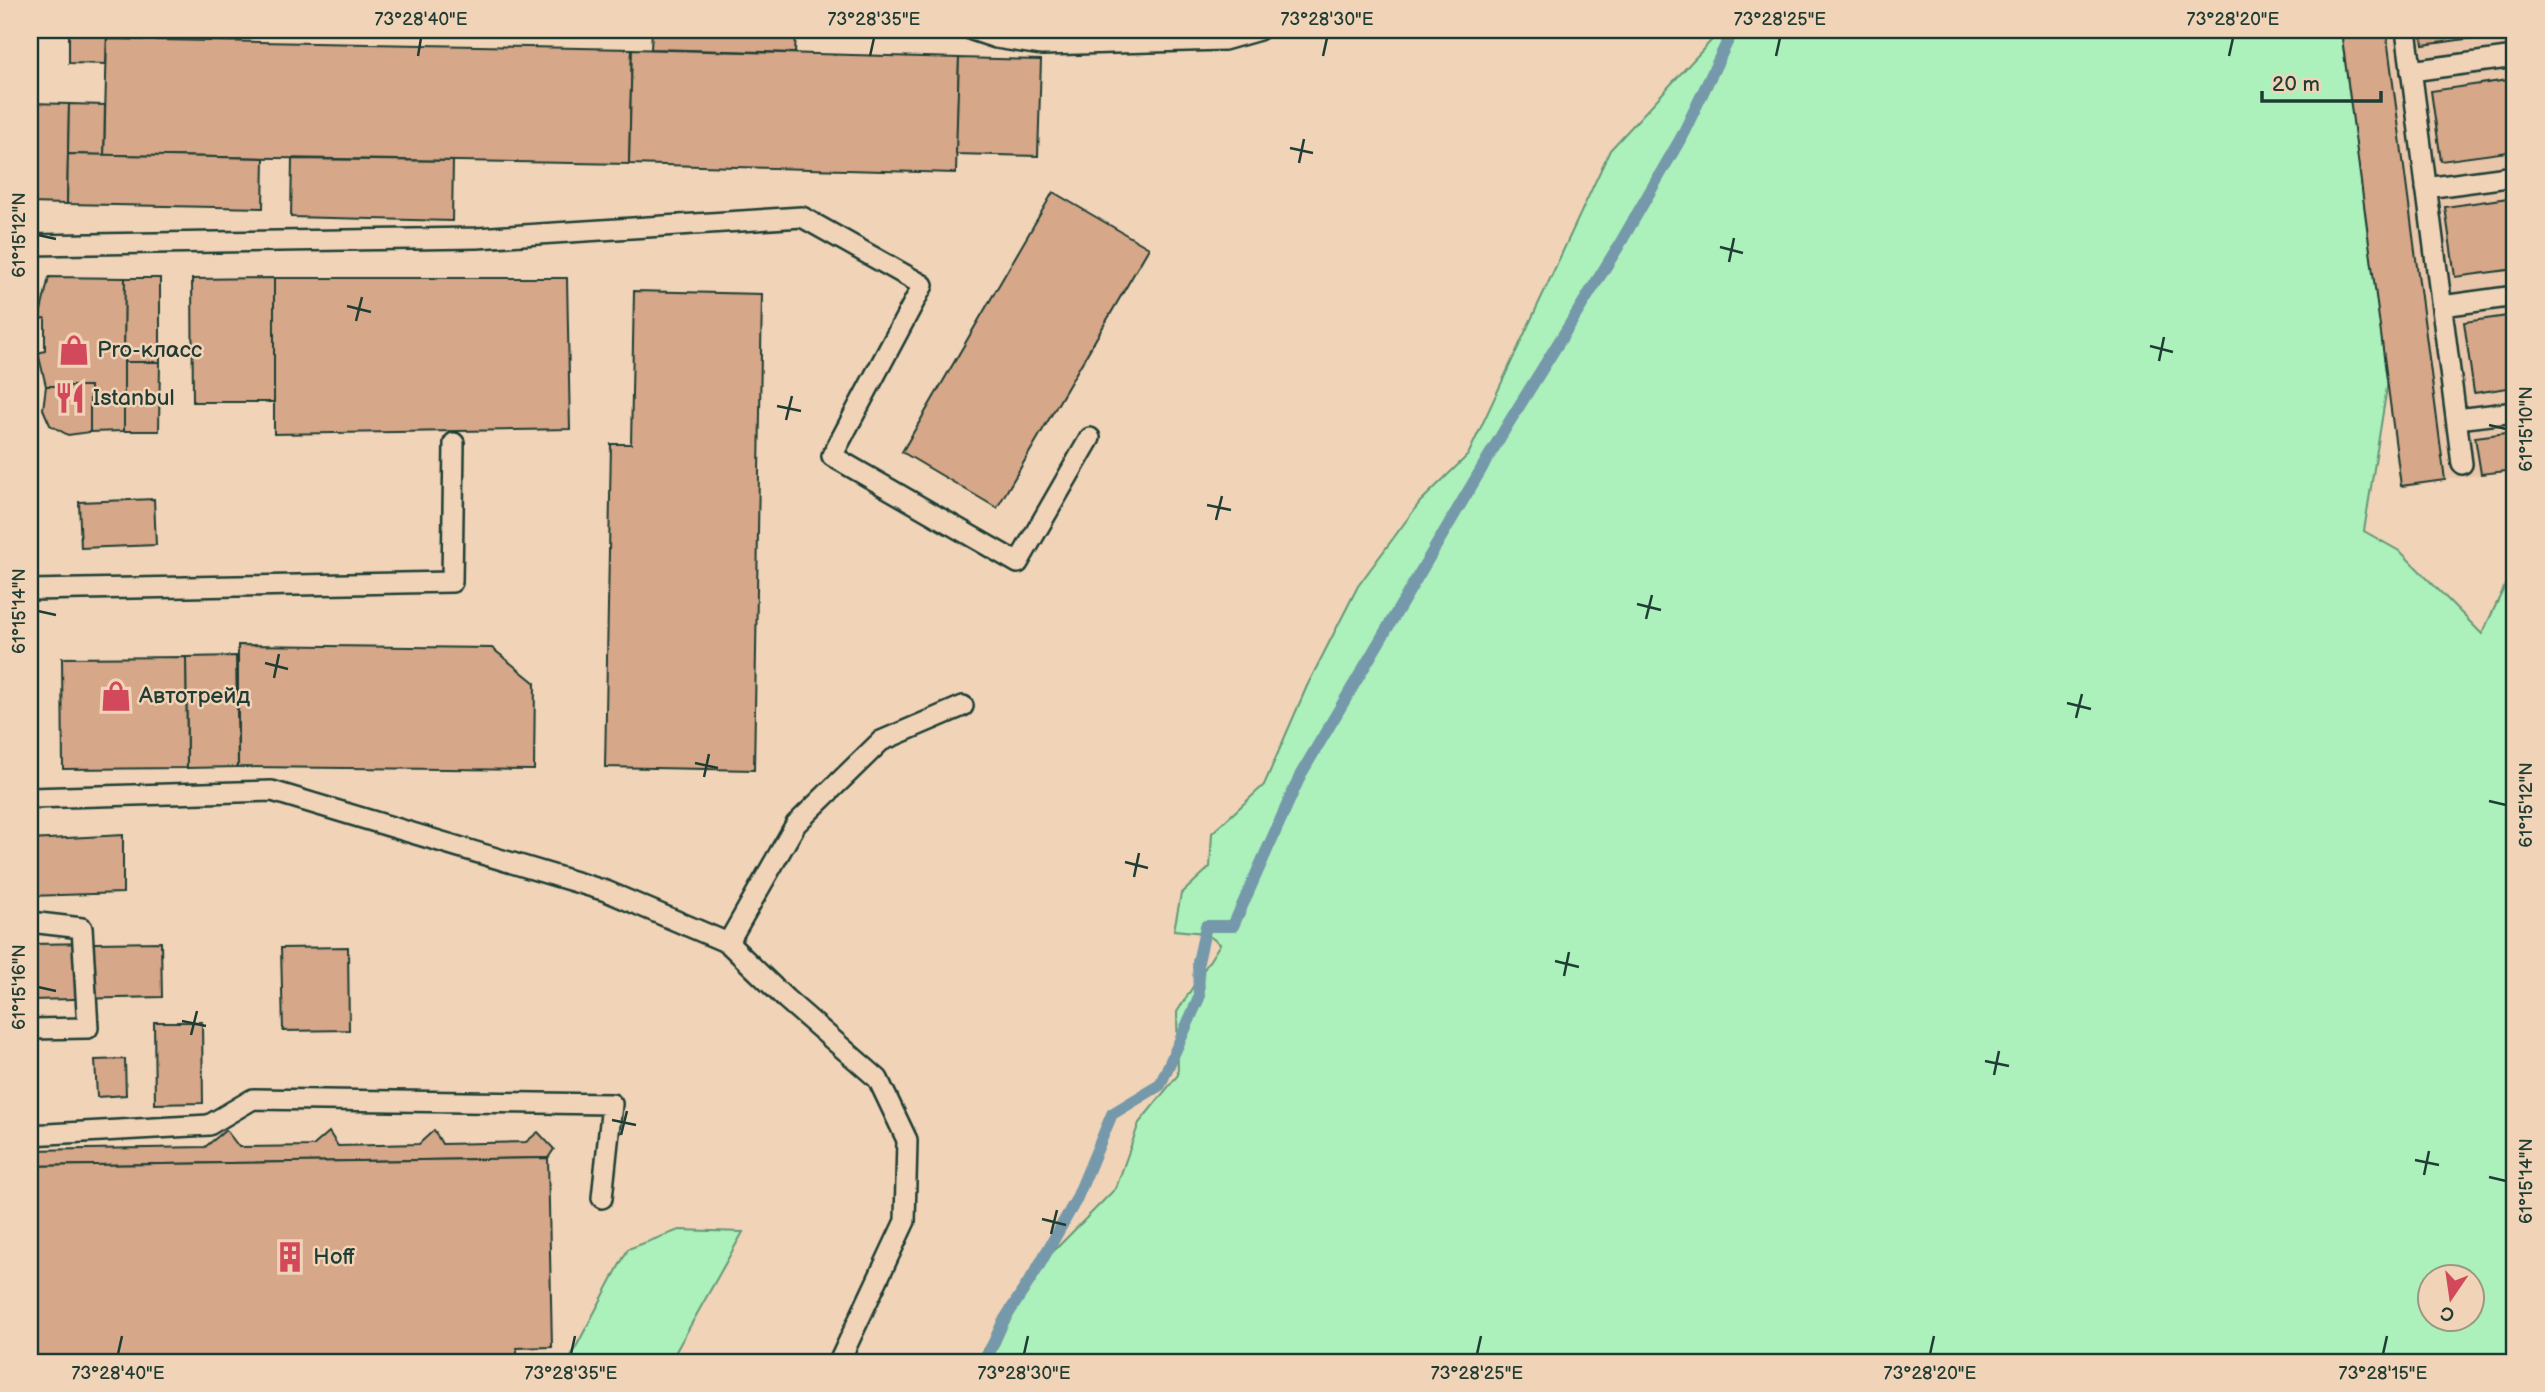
<svg xmlns="http://www.w3.org/2000/svg" width="2545" height="1392" viewBox="0 0 2545 1392" font-family="'Balsamiq Sans',sans-serif">
  <rect width="100%" height="100%" fill="#f1d4b8"/>
  <filter id="ink" filterUnits="userSpaceOnUse"><feTurbulence type="fractalNoise" baseFrequency=".0143" numOctaves="2"/><feDisplacementMap in="SourceGraphic" scale="14" xChannelSelector="R" yChannelSelector="G"/><feConvolveMatrix kernelMatrix="1 2 1 2 8 2 1 2 1" color-interpolation-filters="sRGB"/></filter>
  <g filter="url(#ink)">
    <!-- built -->
    <path fill="#e9c6aa" d="M2341,30H2515V470L2401,486Z"/>
    <!-- green -->
    <g fill="#acf0bb" stroke="#669678" stroke-width="2" fill-rule="evenodd">
      <path d="M1721,30H2341L2388,381L2364,531L2401,552L2482,634L2515,565V1362H976L1035,1270L1116,1188L1139,1123L1178,1075L1177,1012L1220,944L1205,933L1174,930L1181,894L1210,867L1212,833L1264,785L1307,686L1358,586L1420,502L1468,455L1610,150ZM2430,1276H2472V1318H2430Z"/>
      <path d="M679,1230L743,1232L670,1362H568L628,1249Z"/>
    </g>
    <g fill="none" stroke-linecap="round" stroke-linejoin="round">
      <!-- stream -->
      <path stroke="#7599aa" stroke-width="12" d="M985,1362L1003,1322L1037,1269L1076,1200L1112,1114L1160,1085L1199,998L1198,962L1206,926H1233L1301,774L1508,424L1618,247L1681,138L1733,30"/>
    </g>
    <!-- building -->
    <g fill="#d6a788" stroke="#1f3d34" stroke-width="2">
      <path d="M69,30H107L106,64L69,63Z"/>
      <path d="M652,30H796L795,53L651,49Z"/>
      <path d="M2341,30H2386L2445,480L2401,486Z"/>
      <path d="M2421,30H2515V32L2423,45Z"/>
      <path d="M107,39L632,49L629,164L104,155Z"/>
      <path d="M632,49L959,58L956,173L629,164Z"/>
      <path d="M959,58L1041,60L1038,156L956,154Z"/>
      <path d="M2515,79V151L2441,161L2431,91Z"/>
      <path d="M30,103L69,104L67,204L30,203Z"/>
      <path d="M69,104L105,105L104,155L68,154Z"/>
      <path d="M68,154L264,158L263,208L67,204Z"/>
      <path d="M292,159L453,161L452,221L291,217Z"/>
      <path d="M1053,192L1149,248L997,508L902,452Z"/>
      <path d="M2515,197V269L2455,277L2445,207Z"/>
      <path d="M49,277L125,278L124,431L90,432V386H46L38,353L45,351V318L39,319Z"/>
      <path d="M125,278H160V362H124Z"/>
      <path d="M274,278H567L570,429L274,434Z"/>
      <path d="M274,278V402H193L192,279Z"/>
      <path d="M634,291L762,294L754,770L605,767L611,444H631Z"/>
      <path d="M2515,315V387L2474,393L2464,322Z"/>
      <path d="M124,362H160L159,431H124Z"/>
      <path d="M46,386H90V432L68,435L50,425L43,409Z"/>
      <path d="M2515,432V470L2481,474L2475,437Z"/>
      <path d="M154,499L156,545L81,548L79,502Z"/>
      <path d="M238,645L492,648L535,683L534,770L238,767Z"/>
      <path d="M236,656L238,767L187,768L186,657Z"/>
      <path d="M186,657L187,768L63,769L62,658Z"/>
      <path d="M123,835V893L30,896V840Z"/>
      <path d="M161,942L162,997L30,1000V944Z"/>
      <path d="M348,947L349,1030L283,1031L281,948Z"/>
      <path d="M154,1022H202L203,1103L155,1104Z"/>
      <path d="M125,1059L126,1095L97,1097L95,1060Z"/>
      <path d="M226,1130L239,1147L313,1146L329,1132L338,1146L419,1144L434,1130L442,1144L526,1142L538,1132L554,1149L548,1158L30,1166V1150L205,1147Z"/>
      <path d="M548,1158L552,1347L517,1348V1362H30V1166Z"/>
    </g>
    <g fill="none" stroke-linecap="round" stroke-linejoin="round">
      <defs>
        <g id="service">
          <path d="M972,30L996,38L1042,45L1224,40L1259,30"/>
          <path d="M2406,30L2462,464"/>
          <path d="M2411,71L2515,57"/>
          <path d="M2426,188L2515,176"/>
          <path d="M30,245L477,238L802,217L923,285L832,456L1018,563L1090,438"/>
          <path d="M2442,306L2515,296"/>
          <path d="M2457,419L2515,412"/>
          <path d="M30,590L452,582L454,443"/>
          <path d="M30,798L272,791L606,891L728,943L786,999L878,1079L907,1140L905,1221L839,1362"/>
          <path d="M30,922L82,928L88,1028L30,1029"/>
          <path d="M728,943L796,824L881,741L963,706"/>
          <path d="M30,1135L209,1125L253,1099L612,1104L602,1198"/>
        </g>
      </defs>
      <!-- service casing -->
      <use href="#service" stroke="#1f3d34" stroke-width="24"/>
      <!-- service -->
      <use href="#service" stroke="#f1d4b8" stroke-width="19"/>
    </g>
  </g>
  <!-- ticks -->
  <path fill="none" stroke="#1f3d34" stroke-width="2.5" d="M418,56L421,38M870,56L874,38M1323,56L1327,38M1776,56L1780,38M2229,56L2233,38M1290,148L1313,153M1299,163L1304,139M38,235L56,239M1720,247L1743,253M1729,262L1734,238M347,306L371,312M356,321L362,297M2150,346L2173,352M2159,361L2164,337M777,406L801,411M786,420L792,396M2489,425L2506,429M1207,505L1231,510M1216,520L1222,496M1637,604L1661,610M38,611L56,615M1646,619L1652,595M265,663L288,669M274,678L279,654M2067,703L2091,709M2076,718L2082,694M695,763L718,768M704,777L709,754M2489,801L2506,805M1125,862L1148,868M1134,877L1139,853M1555,961L1579,967M1564,976L1569,952M38,987L56,991M182,1021L206,1026M191,1035L197,1011M1985,1061L2009,1066M1994,1075L1999,1051M612,1120L636,1125M621,1135L627,1111M2415,1160L2439,1165M2424,1175L2429,1151M2489,1177L2506,1181M1042,1219L1066,1225M1051,1234L1057,1210M118,1354L122,1336M571,1354L575,1336M1024,1354L1028,1336M1477,1354L1481,1336M1930,1354L1934,1336M2383,1354L2387,1336"/>
  <!-- icons -->
  <defs>
    <symbol id="shop-bare" viewBox="-9 -9 18 18"><path d="M-5-2.5h2.3a2.7 3.5 0 0 1 5.4 0H5L5.5 6h-11ZM-1.5-2.5h3a1.5 2.3 0 0 0-3 0Z" fill="#d1495b" stroke="#f1d4b8" stroke-width="2.5" paint-order="stroke"/></symbol>
    <symbol id="restaurant-bare" viewBox="-9 -9 18 18"><path d="M-5-6h1v4h1v-4h1v4h1v-4h1v5L-1.5 .5V6h-2V.5L-5-1ZM5-6V6H3V1.5H1.5Q1.5-4 5-6Z" fill="#d1495b" stroke="#f1d4b8" stroke-width="2.5" paint-order="stroke"/></symbol>
    <symbol id="building-bare" viewBox="-9 -9 18 18"><path d="M-4-6H4V6H1V3H-1V6H-4ZM-2.5-4.3h1.7v1.8h-1.7ZM.8-4.3h1.7v1.8H.8ZM-2.5-1h1.7V.8h-1.7ZM.8-1h1.7V.8H.8Z" fill="#d1495b" stroke="#f1d4b8" stroke-width="2.5" paint-order="stroke"/></symbol>
  </defs>
  <g fill-rule="evenodd">
    <use href="#shop-bare" x="52" y="328" width="44" height="44"/>
    <use href="#restaurant-bare" x="48" y="376" width="44" height="44"/>
    <use href="#shop-bare" x="94" y="674" width="44" height="44"/>
    <use href="#building-bare" x="268" y="1235" width="44" height="44"/>
  </g>
  <g text-anchor="middle" dominant-baseline="central" stroke-width="5" stroke-linejoin="round" paint-order="stroke">
    <!-- poi labels -->
    <g font-size="23" fill="#1f3d34" stroke="#f1d4b8" text-anchor="start">
      <text x="97" y="350">Pro-класс</text>
      <text x="93" y="398">Istanbul</text>
      <text x="139" y="696">Автотрейд</text>
      <text x="313" y="1257">Hoff</text>
    </g>
  </g>
  <!-- margin -->
  <rect width="2545" height="1392" fill="none" stroke="#f1d4b8" stroke-width="77"/>
  <!-- north arrow -->
  <g transform="translate(2451 1298) rotate(193)"><circle r="33" fill="#f1d4b8" stroke="#9d9883" stroke-width="2"/>
  <path d="M0-5L12 26L0 18L-12 26Z" fill="#d1495b"/>
  <text y="-10" font-size="19" font-weight="bold" text-anchor="middle" fill="#1f3d34">С</text>
  </g>
  <!-- scale -->
  <path d="M2262 91v10h119v-10" fill="none" stroke="#1f3d34" stroke-width="3.5"/>
  <text x="2272" y="91" font-size="21" fill="#1f3d34" stroke="#f1d4b8" stroke-width="5" paint-order="stroke">20 m</text>
  <rect x="38" y="38" width="2468" height="1316" fill="none" stroke="#1f3d34" stroke-width="2.5"/>
  <g font-size="18" text-anchor="middle" fill="#1f3d34">
    <text x="421" y="25">73°28'40"E</text>
    <text x="874" y="25">73°28'35"E</text>
    <text x="1327" y="25">73°28'30"E</text>
    <text x="1780" y="25">73°28'25"E</text>
    <text x="2233" y="25">73°28'20"E</text>
    <text transform="translate(19 235) rotate(-90)" y="6">61°15'12"N</text>
    <text transform="translate(2526 429) rotate(-90)" y="6">61°15'10"N</text>
    <text transform="translate(19 611) rotate(-90)" y="6">61°15'14"N</text>
    <text transform="translate(2526 805) rotate(-90)" y="6">61°15'12"N</text>
    <text transform="translate(19 987) rotate(-90)" y="6">61°15'16"N</text>
    <text transform="translate(2526 1181) rotate(-90)" y="6">61°15'14"N</text>
    <text x="118" y="1379">73°28'40"E</text>
    <text x="571" y="1379">73°28'35"E</text>
    <text x="1024" y="1379">73°28'30"E</text>
    <text x="1477" y="1379">73°28'25"E</text>
    <text x="1930" y="1379">73°28'20"E</text>
    <text x="2383" y="1379">73°28'15"E</text>
  </g>
</svg>
